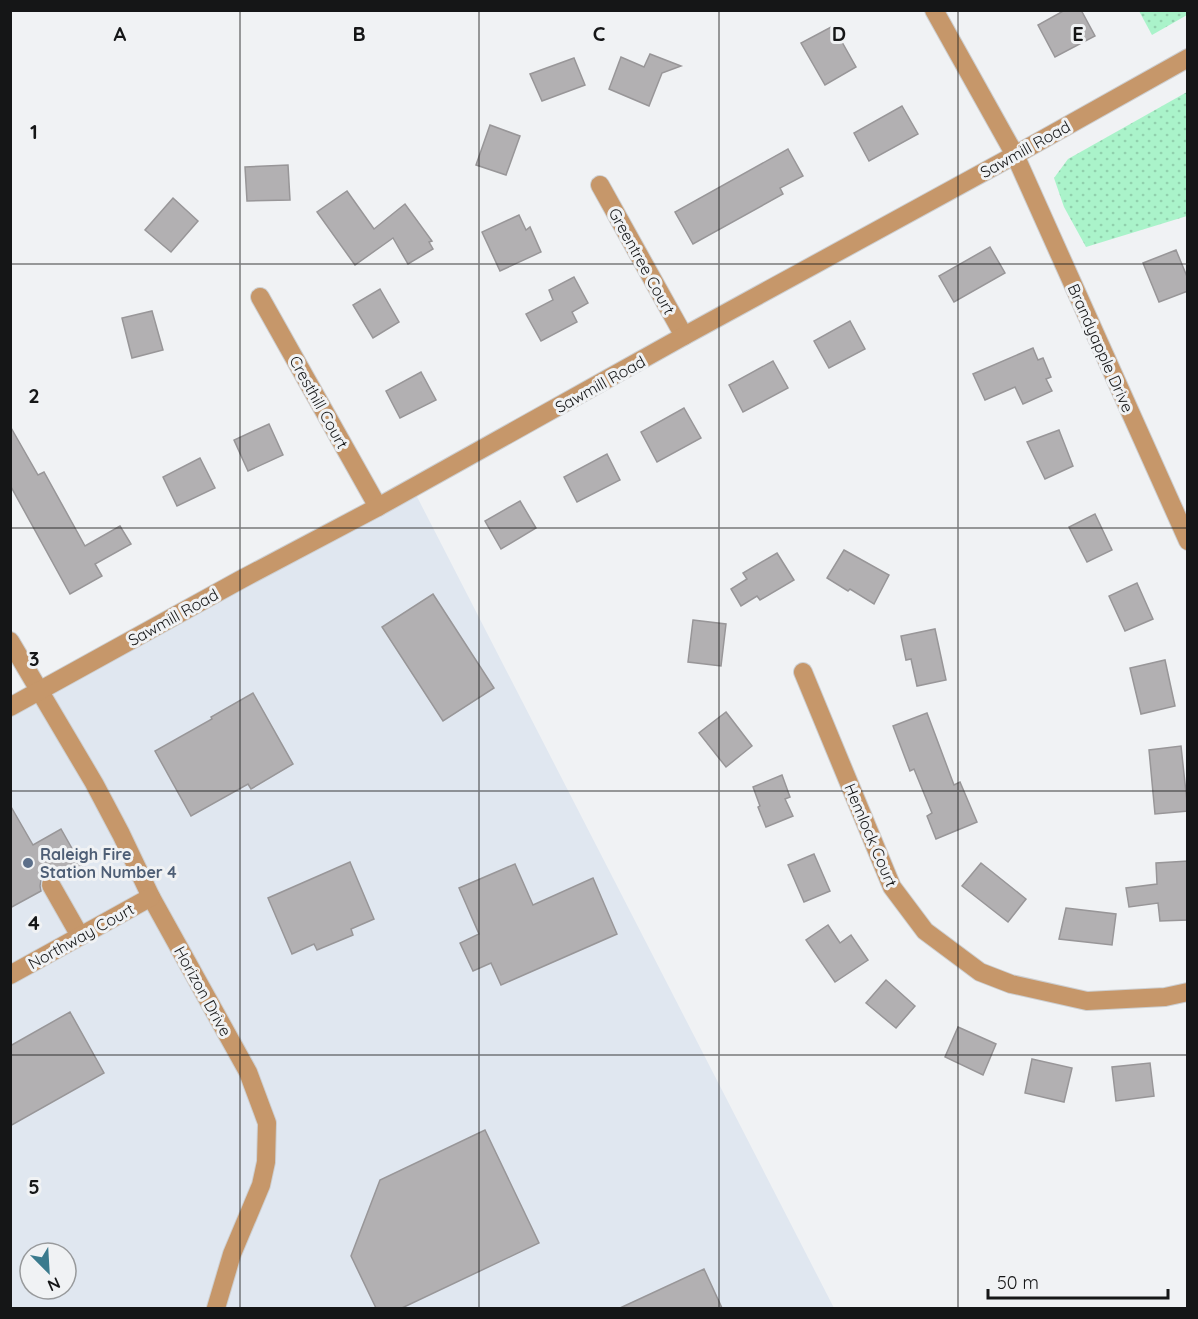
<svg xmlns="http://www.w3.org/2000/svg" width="1198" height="1319" viewBox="0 0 1198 1319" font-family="Quicksand,sans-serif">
  <defs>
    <pattern id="grass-dots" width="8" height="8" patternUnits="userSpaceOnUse" patternTransform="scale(1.5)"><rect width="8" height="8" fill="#aaf3ca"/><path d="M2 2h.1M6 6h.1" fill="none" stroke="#91d0ad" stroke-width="1.8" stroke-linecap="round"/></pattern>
  </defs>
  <rect width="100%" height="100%" fill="#f0f2f4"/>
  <!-- built -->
  <path fill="#e0e7f0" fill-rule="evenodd" d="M412,487L834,1308H11L10,707ZM30,1253H66V1289H30Z"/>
  <!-- grass -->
  <g fill="url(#grass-dots)">
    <path d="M1139,11H1187V15L1152,35Z"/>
    <path d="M1187,92V216L1086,247L1064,207L1054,178L1068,159Z"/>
  </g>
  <!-- building -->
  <g fill="#b2b0b2" stroke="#989698" stroke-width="1.5">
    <path d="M1065,10H1081L1095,36L1055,57L1038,25Z"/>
    <path d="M833,26L856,67L825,85L801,43Z"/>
    <path d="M650,54L681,66L662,73L649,106L609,89L621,57L644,67Z"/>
    <path d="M574,58L585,85L542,101L530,74Z"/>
    <path d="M902,106L918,134L869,161L854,133Z"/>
    <path d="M490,125L520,136L506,175L476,165Z"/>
    <path d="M788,149L803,176L780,188L783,194L693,244L675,212Z"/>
    <path d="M288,165L290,200L247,201L245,167Z"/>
    <path d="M347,191L374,229L405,204L432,241L429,242L433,249L408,264L393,238L355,265L317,212Z"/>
    <path d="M173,198L198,221L171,252L145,230Z"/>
    <path d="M519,215L526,230L530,227L541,252L500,271L482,232Z"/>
    <path d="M990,247L1005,273L954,302L939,276Z"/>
    <path d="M1176,250L1188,279V291L1159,302L1143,263Z"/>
    <path d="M574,277L588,303L572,312L577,322L541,341L526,314L553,300L549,290Z"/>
    <path d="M380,289L399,322L373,338L353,305Z"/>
    <path d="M152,311L163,350L132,358L122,318Z"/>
    <path d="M850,321L865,349L829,368L814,341Z"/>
    <path d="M1033,348L1038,360L1043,358L1051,377L1046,379L1052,391L1023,404L1015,387L985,400L973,374Z"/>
    <path d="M773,361L788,388L743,412L729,385Z"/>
    <path d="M421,372L436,400L400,418L386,391Z"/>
    <path d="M684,408L701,438L657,462L641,432Z"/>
    <path d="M269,424L283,455L248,471L234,440Z"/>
    <path d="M10,426L38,475L44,472L85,546L120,526L131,544L95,564L102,576L70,594L10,485Z"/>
    <path d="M1059,430L1073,466L1045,479L1027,442Z"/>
    <path d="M607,454L620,480L577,502L564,477Z"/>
    <path d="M200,458L215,488L177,506L163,477Z"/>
    <path d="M520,501L536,528L501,549L485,521Z"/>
    <path d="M1095,514L1112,550L1087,562L1069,527Z"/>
    <path d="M844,550L889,575L874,604L850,589L848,591L827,578Z"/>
    <path d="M777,553L794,580L760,600L757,596L741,606L731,589L747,579L743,573Z"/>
    <path d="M1137,583L1153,619L1125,631L1109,596Z"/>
    <path d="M433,594L494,688L443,721L382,627Z"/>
    <path d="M693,620L726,624L721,666L688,662Z"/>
    <path d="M935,629L946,680L917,686L911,659L906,660L901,636Z"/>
    <path d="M1165,660L1175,706L1141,714L1130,668Z"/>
    <path d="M253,693L293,764L251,789L248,784L191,816L155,751L212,719L211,717Z"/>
    <path d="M726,712L752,746L726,767L699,733Z"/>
    <path d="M927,713L954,785L960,782L977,822L936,839L927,816L932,813L914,769L910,771L893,726Z"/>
    <path d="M1181,746L1188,811L1155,814L1149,750Z"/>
    <path d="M782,775L790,797L785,799L793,816L766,827L758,807L760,806L753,787Z"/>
    <path d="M10,805L33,845L61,829L83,868L61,880L56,875L52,874L46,875L41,880L40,886L41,891L10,908Z"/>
    <path d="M814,854L830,891L804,902L788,865Z"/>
    <path d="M1188,861V920L1160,921L1158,903L1129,907L1126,888L1157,884L1156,863Z"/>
    <path d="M350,862L374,919L351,929L353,935L317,950L314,944L292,954L268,898Z"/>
    <path d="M981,863L1026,899L1008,922L962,886Z"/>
    <path d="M515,864L533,905L593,878L617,934L501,985L491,963L473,971L460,943L479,934L459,888Z"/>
    <path d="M1066,908L1116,914L1112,945L1059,939Z"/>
    <path d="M828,925L840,943L851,935L868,960L835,982L806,940Z"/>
    <path d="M886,980L915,1006L896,1028L866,1003Z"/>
    <path d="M70,1012L104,1073L10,1126V1046Z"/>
    <path d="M958,1027L996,1044L983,1075L945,1057Z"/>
    <path d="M1032,1059L1072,1068L1064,1102L1025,1093Z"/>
    <path d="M1150,1063L1154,1096L1116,1101L1112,1067Z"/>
    <path d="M485,1130L539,1243L402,1308H376L351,1256L380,1180Z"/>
    <path d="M704,1269L722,1308H620Z"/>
  </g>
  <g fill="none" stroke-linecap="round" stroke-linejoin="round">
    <defs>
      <g id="minor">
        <path d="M934,10L1015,155L1188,541"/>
        <path d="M600,185L684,336"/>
        <path d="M260,297L378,507"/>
        <path d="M10,641L94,783L121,834L151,897L248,1072L267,1123L266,1162L261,1185L232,1254L216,1308"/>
        <path d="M803,672L892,887L925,931L980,972L1011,984L1087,1001L1165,997L1188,992"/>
        <path d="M10,707L240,580L378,507L684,336L1015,155L1188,58"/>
        <path d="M51,885L80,936"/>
        <path d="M10,975L151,897"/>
      </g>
    </defs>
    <!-- minor casing -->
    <use href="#minor" stroke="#cdcfd1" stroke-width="20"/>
    <!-- minor -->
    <use href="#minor" stroke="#c6976a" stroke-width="18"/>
  </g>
  <!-- grid -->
  <path fill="none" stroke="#151617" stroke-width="1.5" stroke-opacity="0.55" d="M240,10V1308M479,10V1308M719,10V1308M958,10V1308M10,264H1188M10,528H1188M10,791H1188M10,1055H1188"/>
  <!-- markers -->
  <circle fill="#5c6f8a" stroke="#f0f2f4" stroke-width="2" cx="28" cy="863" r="6"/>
  <g text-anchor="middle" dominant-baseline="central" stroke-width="6" stroke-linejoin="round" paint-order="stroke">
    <!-- street labels -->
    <g font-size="16" fill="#151617" stroke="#f0f2f4">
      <text transform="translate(1025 149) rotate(-29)">Sawmill Road</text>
      <text transform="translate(642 261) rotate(61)">Greentree Court</text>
      <text transform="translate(1101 348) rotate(66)">Brandyapple Drive</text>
      <text transform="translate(600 384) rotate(-29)">Sawmill Road</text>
      <text transform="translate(319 402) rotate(61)">Cresthill Court</text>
      <text transform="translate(173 617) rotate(-29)">Sawmill Road</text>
      <text transform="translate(871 835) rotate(67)">Hemlock Court</text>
      <text transform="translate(81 936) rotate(-29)">Northway Court</text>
      <text transform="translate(203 991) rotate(61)">Horizon Drive</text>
    </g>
    <!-- service labels -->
    <g font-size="16" font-weight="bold" fill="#4e5e75" stroke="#f0f2f4" text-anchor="start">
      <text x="40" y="854">Raleigh Fire<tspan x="40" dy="18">Station Number 4</tspan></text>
    </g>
  </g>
  <g font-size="20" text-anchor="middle" font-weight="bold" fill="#151617" stroke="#f0f2f4" stroke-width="6" stroke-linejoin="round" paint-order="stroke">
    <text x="120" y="41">A</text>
    <text x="359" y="41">B</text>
    <text x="599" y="41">C</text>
    <text x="839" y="41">D</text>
    <text x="1078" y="41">E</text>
    <text x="34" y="139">1</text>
    <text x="34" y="403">2</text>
    <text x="34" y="666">3</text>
    <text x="34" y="930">4</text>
    <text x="34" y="1194">5</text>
  </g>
  <!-- border -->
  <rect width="1198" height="1319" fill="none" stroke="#151617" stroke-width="24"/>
  <!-- north arrow -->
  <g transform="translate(48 1271) rotate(156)"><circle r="28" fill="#f0f2f4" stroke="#989a9c" stroke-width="1.5"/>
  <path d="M0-4.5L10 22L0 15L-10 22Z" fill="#3a7a8d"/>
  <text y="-9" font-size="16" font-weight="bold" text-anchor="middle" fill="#151617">N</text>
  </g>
  <!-- scale -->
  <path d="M988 1289v9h180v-9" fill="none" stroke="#151617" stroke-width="3"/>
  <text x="997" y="1289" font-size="18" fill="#151617" stroke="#f0f2f4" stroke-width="4.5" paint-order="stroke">50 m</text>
</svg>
